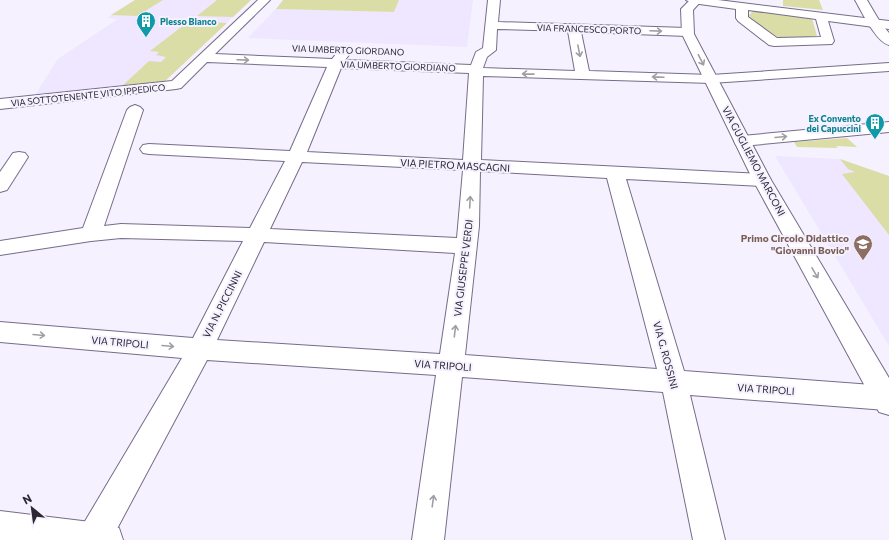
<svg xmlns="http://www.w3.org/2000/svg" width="889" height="540" viewBox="0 0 889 540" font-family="Commissioner,sans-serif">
  <rect width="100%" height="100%" fill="#f6f1ff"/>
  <!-- built -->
  <g fill="#efe6ff">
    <path d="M135,0H251L164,82L35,95L58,59L118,19L107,18Z"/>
    <path d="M399,0H473L467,47L248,38L276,9L394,12Z"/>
    <path d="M775,156L840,159L889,176V346Z"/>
  </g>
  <!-- green -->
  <g fill="#dadea6">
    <path d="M135,0H163L137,16L111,15Z"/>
    <path d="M217,0H251L233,17L197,16Z"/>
    <path d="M283,0H399L394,12L276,9Z"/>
    <path d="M783,0H819L823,10L783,6Z"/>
    <path d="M754,10L812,18L817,36L781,39L747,17Z"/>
    <path d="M189,21L227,23L164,82L121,87L149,61L161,62L166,57L156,55L159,52L150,51Z"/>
    <path d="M847,138L857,147L836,146L838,148L797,147L794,142Z"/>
    <path d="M840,159L889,176V235L842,174L855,172L848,169Z"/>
  </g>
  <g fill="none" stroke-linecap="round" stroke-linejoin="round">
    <defs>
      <g id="minor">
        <path d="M258,0H270L215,54L332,59C338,52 341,45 351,47L353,50L345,60L471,65L476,52L483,48L488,0H500L498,22L687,28L691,29L693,32L691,35L687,36L581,32L589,71L711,75L889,63V71L711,83L483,76L481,160L762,174L768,176L771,180L768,184L762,186L626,179L684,371L886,386L889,387V409L886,410L690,395L725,540H693L663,392L462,377L444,540H412L436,375L207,360L111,540H77L81,528L182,358L0,342V322L193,338L243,241L121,238L91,241L0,255V241L83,228L127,110L130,107L135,105L140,107L143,110L104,226L121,224L250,228L285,161L149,154L143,153L140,149L143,145L149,144L290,151L327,67L207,62L181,88L176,89L0,109V99L172,81ZM497,29L568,31L575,71L483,68L487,57L496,50ZM341,68L469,73L463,160L307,152ZM302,162L463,170L457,238L270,229ZM480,171L607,178L657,369L465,355L479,226ZM264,242L455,253L440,354L217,340Z"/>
        <path d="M686,0H718L889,21V29L828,21L834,41L832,44L774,46L769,45L738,21L736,18V9L692,3ZM748,10L816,19L821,37L777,38L748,17Z"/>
        <path d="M889,122V132L742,146L736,145L734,141L736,137L742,136Z"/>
        <path d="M19,152L25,153L28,157L7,190L0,192V172L13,153Z"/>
      </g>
      <g id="secondary">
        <path d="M690,0H702L693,10L694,34L771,180L889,378V415L879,412L753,180L682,34L681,9Z"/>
        <path d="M855,0H867L880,22L889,33V45C876,42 862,12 855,0Z"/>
        <path d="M0,511L107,524L119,528L123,540H0Z"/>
      </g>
    </defs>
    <!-- minor casing -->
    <use href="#minor" stroke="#776c8a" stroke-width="2"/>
    <!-- secondary casing -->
    <use href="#secondary" stroke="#776c8a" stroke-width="2"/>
    <!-- minor -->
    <use href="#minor" fill="#fff" fill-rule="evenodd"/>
    <!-- secondary -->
    <use href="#secondary" fill="#fff" fill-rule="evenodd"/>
  </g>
  <!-- one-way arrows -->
  <defs><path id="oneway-shaft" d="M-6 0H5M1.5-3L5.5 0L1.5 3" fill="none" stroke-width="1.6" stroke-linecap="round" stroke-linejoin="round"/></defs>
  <g stroke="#a09ea4">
    <use href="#oneway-shaft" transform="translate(656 31) rotate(2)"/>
    <use href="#oneway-shaft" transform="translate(579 51) rotate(79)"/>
    <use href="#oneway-shaft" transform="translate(243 60) rotate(2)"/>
    <use href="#oneway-shaft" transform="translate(701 60) rotate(63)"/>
    <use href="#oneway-shaft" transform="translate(528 74) rotate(-179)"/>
    <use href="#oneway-shaft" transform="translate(658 77) rotate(-178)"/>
    <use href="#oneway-shaft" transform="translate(781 137) rotate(-5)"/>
    <use href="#oneway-shaft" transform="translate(470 202) rotate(-87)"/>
    <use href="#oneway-shaft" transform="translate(815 273) rotate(60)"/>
    <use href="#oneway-shaft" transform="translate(455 331) rotate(-83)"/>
    <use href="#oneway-shaft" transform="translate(39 335) rotate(5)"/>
    <use href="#oneway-shaft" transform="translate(168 346) rotate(5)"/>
    <use href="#oneway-shaft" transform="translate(433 501) rotate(-82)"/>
  </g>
  <!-- icons -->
  <defs>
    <symbol id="building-pin" viewBox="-11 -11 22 30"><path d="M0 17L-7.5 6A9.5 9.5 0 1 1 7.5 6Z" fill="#0f9aa8" stroke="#f6f1ff"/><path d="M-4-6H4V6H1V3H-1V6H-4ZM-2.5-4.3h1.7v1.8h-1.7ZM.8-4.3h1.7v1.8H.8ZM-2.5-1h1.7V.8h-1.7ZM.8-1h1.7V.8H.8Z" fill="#fff"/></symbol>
    <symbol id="school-pin" viewBox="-11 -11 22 30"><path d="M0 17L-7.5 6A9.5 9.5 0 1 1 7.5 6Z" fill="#8d6e63" stroke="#f6f1ff"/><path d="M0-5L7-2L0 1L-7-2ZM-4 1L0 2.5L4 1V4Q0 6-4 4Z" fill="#fff"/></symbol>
  </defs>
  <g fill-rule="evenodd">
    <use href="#building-pin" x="135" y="10" width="22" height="30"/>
    <use href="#building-pin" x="864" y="112" width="22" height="30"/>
    <use href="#school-pin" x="852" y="233" width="22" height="30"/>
  </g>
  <g text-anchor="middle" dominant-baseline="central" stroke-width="4" stroke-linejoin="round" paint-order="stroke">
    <!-- far-culture labels -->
    <g font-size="9" font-weight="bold" fill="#0d838f" stroke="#f6f1ff" text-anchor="start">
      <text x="160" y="21">Plesso Bianco</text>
      <text x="861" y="118" text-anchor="end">Ex Convento<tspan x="861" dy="10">dei Capuccini</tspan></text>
    </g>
    <!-- far-street labels -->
    <g font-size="9" fill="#2c2734" stroke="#f6f1ff">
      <text transform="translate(589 29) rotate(2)">VIA FRANCESCO PORTO</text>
      <text transform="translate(348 50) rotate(2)">VIA UMBERTO GIORDANO</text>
      <text transform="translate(398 66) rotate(2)">VIA UMBERTO GIORDIANO</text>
      <text transform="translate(88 95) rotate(-6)">VIA SOTTOTENENTE VITO IPPEDICO</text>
    </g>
    <!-- street labels -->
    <g font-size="10" fill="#2c2734" stroke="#f6f1ff">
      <text transform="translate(754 161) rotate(62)">VIA GUGLIEMO MARCONI</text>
      <text transform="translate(455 165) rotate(3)">VIA PIETRO MASCAGNI</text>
      <text transform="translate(463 268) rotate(-83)">VIA GIUSEPPE VERDI</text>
      <text transform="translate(222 304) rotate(-63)">VIA N. PICCINNI</text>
      <text transform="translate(120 342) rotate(5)">VIA TRIPOLI</text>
      <text transform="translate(666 355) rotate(75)">VIA G. ROSSINI</text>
      <text transform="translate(443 365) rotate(4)">VIA TRIPOLI</text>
      <text transform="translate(766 389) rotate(4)">VIA TRIPOLI</text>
    </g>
    <!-- education labels -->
    <g font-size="10" font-weight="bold" fill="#785e54" stroke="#f6f1ff" text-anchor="end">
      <text x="849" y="238">Primo Circolo Didattico<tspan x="849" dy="12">"Giovanni Bovio"</tspan></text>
    </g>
  </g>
  <!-- north arrow -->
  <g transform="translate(32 508) rotate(331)" stroke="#f6f1ff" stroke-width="3" paint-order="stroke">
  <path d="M0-3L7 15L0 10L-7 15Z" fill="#2c2734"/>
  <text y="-6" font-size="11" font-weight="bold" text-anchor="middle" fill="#2c2734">N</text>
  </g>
</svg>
